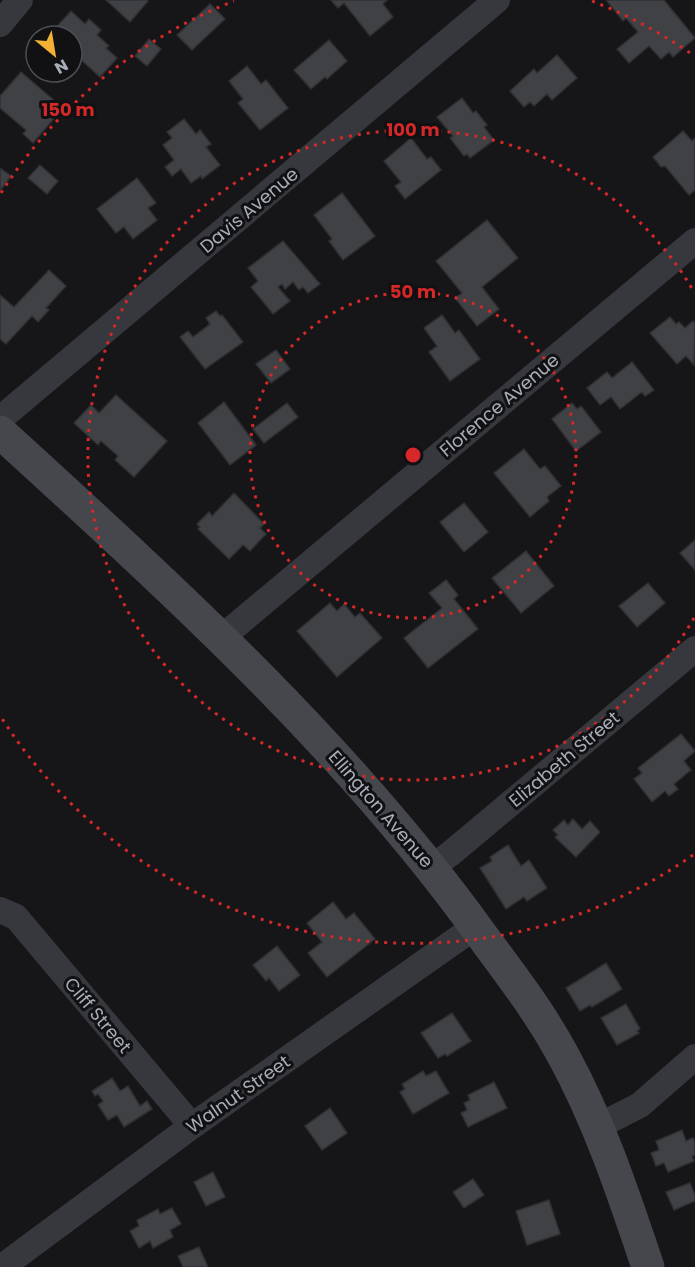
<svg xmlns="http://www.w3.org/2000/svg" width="695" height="1267" viewBox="0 0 695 1267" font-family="Poppins,sans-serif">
  <rect width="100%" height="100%" fill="#161618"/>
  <!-- building -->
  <g fill="#404145" stroke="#303034" stroke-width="1.5">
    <path d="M106,0H147L148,1L130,22Z"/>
    <path d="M331,0H387L383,4L393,17L370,36L344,3L338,8Z"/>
    <path d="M609,0H664L695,38L673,57L669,52L661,59L649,46L629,63L617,49L638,32L626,18L623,21L607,1Z"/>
    <path d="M210,4L225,19L192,50L177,35Z"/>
    <path d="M71,11L85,24L89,19L101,30L97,35L109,46L106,48L117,58L100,77L79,58L74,63L72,61V36H55L51,33Z"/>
    <path d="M149,39L161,49L147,66L135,56Z"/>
    <path d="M329,40L347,61L327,79L325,77L311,89L294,70Z"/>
    <path d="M557,55L577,78L552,100L547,94L534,106L530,102L524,107L510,91L534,69L537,73Z"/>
    <path d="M247,66L261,84L266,80L288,108L260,130L238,103L243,99L229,81Z"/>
    <path d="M21,72L63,108L33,143L23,134L26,130L0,108V96Z"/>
    <path d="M462,98L473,113L476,111L487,125L484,127L494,140L470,158L467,154L464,156L450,138L453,136L437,117Z"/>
    <path d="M184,119L196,134L200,130L211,144L206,147L220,165L202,179L201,176L191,183L181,169L172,176L165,167L174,160L163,145L172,138L167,132Z"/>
    <path d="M683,131L692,141L695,138V190L689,195L665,166L661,167L653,157Z"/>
    <path d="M411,138L427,159L431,157L441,170L405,199L395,186L401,182L384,161Z"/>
    <path d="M40,165L58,181L47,194L28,178Z"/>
    <path d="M0,168L11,176L0,191Z"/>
    <path d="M137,178L156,203L148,208L157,220L133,239L124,227L116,233L97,209Z"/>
    <path d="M342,193L375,236L343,260L329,241L332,239L314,215Z"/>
    <path d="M487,220L518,258L482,287L499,309L477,326L455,298L462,293L436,261Z"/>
    <path d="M283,241L320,284L308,293L303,287L299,290L293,282L285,289L282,284L278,287L290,301L273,314L251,287L258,281L248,268Z"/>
    <path d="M49,270L66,286L46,308L49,310L38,322L32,316L6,344L0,339V295L14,307Z"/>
    <path d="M216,311L220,316L222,315L243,342L205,369L180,337L188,331L193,337L210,324L206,318Z"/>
    <path d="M442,315L455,333L459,330L480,359L450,381L429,352L437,346L424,328Z"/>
    <path d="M670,317L676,324L679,322L685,328L693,321L695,323L694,365L686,356L677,364L650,333Z"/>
    <path d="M276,350L290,369L271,383L256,364Z"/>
    <path d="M632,362L654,390L645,396L642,392L620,409L611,397L600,405L587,388L607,372L612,378Z"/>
    <path d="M116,395L167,441L134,477L115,460L118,456L101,441L98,445L74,423L91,405L99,413Z"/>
    <path d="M224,402L256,445L230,465L198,423Z"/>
    <path d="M287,403L298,417L264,443L253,429Z"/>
    <path d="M572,403L577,409L581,406L601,432L576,451L552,419Z"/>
    <path d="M524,449L540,469L545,466L561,486L547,497L549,501L530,517L494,473Z"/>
    <path d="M234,493L264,524L260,528L266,534L250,551L243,545L229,559L198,529L200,527L197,524L209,512L212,516Z"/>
    <path d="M464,503L488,532L464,552L440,522Z"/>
    <path d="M695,540V570L680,553Z"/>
    <path d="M526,551L554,586L521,613L492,578Z"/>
    <path d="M446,580L458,595L454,599L478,629L428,668L404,638L442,608L429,593Z"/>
    <path d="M648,583L665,603L637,627L619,606Z"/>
    <path d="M330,603L337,611L344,604L355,617L360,613L382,638L337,677L297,631Z"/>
    <path d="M681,734L695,751L684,761L691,770L674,784L678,789L669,796L665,791L652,802L634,779L642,773L638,768Z"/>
    <path d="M573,819L582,829L590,821L600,832L576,857L555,837L558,835L553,830L564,820L568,825Z"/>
    <path d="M508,845L521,866L529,860L547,888L527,901L524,897L506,909L480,868L492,861L490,857Z"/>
    <path d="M333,902L346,919L354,913L375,939L327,977L308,953L322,942L307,923Z"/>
    <path d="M277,946L300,975L279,991L269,978L266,981L253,965Z"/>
    <path d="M606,963L622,989L592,1007L590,1005L580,1011L566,988Z"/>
    <path d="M626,1004L640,1029L637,1031L639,1033L617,1045L601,1018Z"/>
    <path d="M452,1013L471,1041L447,1056L445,1054L438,1058L421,1033Z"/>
    <path d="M423,1071L426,1076L436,1071L449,1093L413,1114L400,1092L405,1089L402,1084Z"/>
    <path d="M112,1078L120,1091L128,1086L140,1106L147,1101L152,1109L124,1127L117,1115L108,1120L98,1105L103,1101L98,1094L95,1096L92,1091Z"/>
    <path d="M494,1082L507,1108L468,1127L461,1113L467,1110L464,1103L470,1100L468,1095Z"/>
    <path d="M330,1108L347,1133L322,1150L305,1126Z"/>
    <path d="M682,1130L686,1141L693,1138L695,1142V1155L692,1156L694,1161L668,1172L664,1163L656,1166L651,1153L659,1150L656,1141Z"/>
    <path d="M213,1172L225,1197L206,1206L194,1182Z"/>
    <path d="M473,1179L484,1195L464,1208L453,1192Z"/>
    <path d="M690,1183L695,1195V1201L674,1210L666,1192Z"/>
    <path d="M549,1200L560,1234L527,1245L516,1211Z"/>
    <path d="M172,1208L181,1224L170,1230L173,1237L153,1248L150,1241L139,1248L130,1231L139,1226L137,1220L158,1209L160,1214Z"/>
    <path d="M199,1247L208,1267H183L178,1256Z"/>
  </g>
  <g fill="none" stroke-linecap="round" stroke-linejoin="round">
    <!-- street -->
    <g stroke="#37383d" stroke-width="26">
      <path d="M0,24L20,0"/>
      <path d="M0,419L497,0"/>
      <path d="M221,638L695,241"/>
      <path d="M432,867L450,854L695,649"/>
      <path d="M0,910L16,917L192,1126"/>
      <path d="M597,1127L640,1105L695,1057"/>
      <path d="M2,1267L192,1126L476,926"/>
    </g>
    <!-- secondary -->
    <path stroke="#45474d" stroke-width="33" d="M0,432C172,589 347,747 483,937C512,976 541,1014 564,1057C600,1123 624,1196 648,1267"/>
  </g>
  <!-- distance rings -->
  <g fill="none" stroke="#d62828" stroke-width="3" stroke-dasharray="3 6">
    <circle cx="413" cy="455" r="163"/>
    <path d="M694 618A325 325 0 1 1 694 292"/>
    <path d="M693 855A488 488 0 0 1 1 717M1 193A488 488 0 0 1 234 1M592 1A488 488 0 0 1 693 55"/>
  </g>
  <g text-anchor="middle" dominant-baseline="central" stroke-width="6" stroke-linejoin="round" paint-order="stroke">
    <!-- street labels -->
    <g font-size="18" fill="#a8adb8" stroke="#111113">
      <text transform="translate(249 210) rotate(-40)">Davis Avenue</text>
      <text transform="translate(499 405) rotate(-40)">Florence Avenue</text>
      <text transform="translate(564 759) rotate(-40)">Elizabeth Street</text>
      <text transform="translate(381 809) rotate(49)">Ellington Avenue</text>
      <text transform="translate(98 1015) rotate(50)">Cliff Street</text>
      <text transform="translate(238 1094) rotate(-35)">Walnut Street</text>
    </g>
  </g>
  <circle cx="413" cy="455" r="9" fill="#d62828" stroke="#111113" stroke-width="3"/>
  <g font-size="18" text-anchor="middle" font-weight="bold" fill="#d62828" stroke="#111113" stroke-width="6" stroke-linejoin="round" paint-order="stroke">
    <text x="68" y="116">150 m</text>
    <text x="413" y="136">100 m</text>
    <text x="413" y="298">50 m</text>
  </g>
  <!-- north arrow -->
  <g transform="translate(54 54) rotate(150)"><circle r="28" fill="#111113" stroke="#4d4f55" stroke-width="1.5"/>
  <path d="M0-4.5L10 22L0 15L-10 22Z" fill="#f2b134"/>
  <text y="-9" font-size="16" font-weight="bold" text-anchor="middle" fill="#a8adb8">N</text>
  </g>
</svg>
